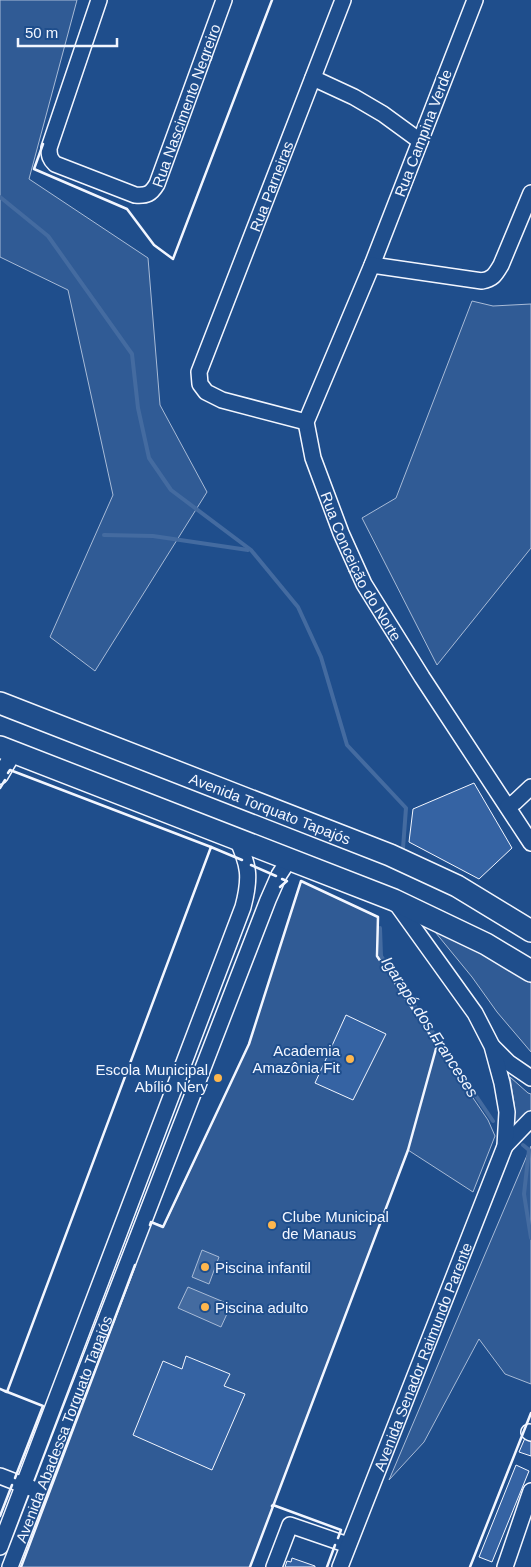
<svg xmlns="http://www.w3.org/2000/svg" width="531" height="1567" viewBox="0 0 531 1567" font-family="Arial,sans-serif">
  <rect width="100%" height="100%" fill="#1f4e8c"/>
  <!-- built -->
  <g fill="#305b95" stroke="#a8bbd7">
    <path d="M0,0H77L29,179L148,258L160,405L207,492L95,671L50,637L113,495L68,290L0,257Z"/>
    <path d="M472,301L493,306L531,304V548L437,665L362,518L396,498Z"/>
    <path d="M301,881L378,917L377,957L488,1120L495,1136L473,1192L408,1150L250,1567H21L151,1222L164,1226L249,1044Z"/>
    <path d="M431,927L488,956L531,983V1052L497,1012L472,977Z"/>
    <path d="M510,1077L528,1093L531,1094V1113L513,1129L514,1103Z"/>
    <path d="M531,1146V1384L505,1374L479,1339L424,1442L389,1480Z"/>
  </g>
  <!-- water -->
  <g fill="#446ba0" stroke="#a8bbd7">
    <path d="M202,1250L219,1257L209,1284L192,1277Z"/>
    <path d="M188,1287L231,1305L221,1327L178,1308Z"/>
  </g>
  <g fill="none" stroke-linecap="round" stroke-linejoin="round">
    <!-- stream -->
    <g stroke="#446ba0" stroke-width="4">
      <path d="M0,197L48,236L132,354L138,408L149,458L171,490L251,550L298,607L321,657L347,745L406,808L403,848"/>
      <path d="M104,535L153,536L248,550"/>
      <path d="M380,928L381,956L493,1121"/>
      <path d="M523,1145L529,1150L524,1194L531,1238"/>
    </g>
  </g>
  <!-- building -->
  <g fill="#3563a3" stroke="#f2f6ff">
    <path d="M474,783L512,848L479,879L409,842L413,809Z"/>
    <path d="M346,1015L386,1034L353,1100L315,1083Z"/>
    <path d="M186,1356L230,1374L224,1386L245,1394L212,1470L133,1435L163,1361L182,1369Z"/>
    <path d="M525,1438L531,1440V1456L519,1452Z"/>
    <path d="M516,1465L529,1471L492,1562L479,1557Z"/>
    <path d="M292,1558L315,1566V1567H285L287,1561L291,1562Z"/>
  </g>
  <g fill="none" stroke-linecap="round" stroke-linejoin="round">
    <defs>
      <g id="minor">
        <path id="s1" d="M99,0L49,148C49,156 50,159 55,164L135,195C147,196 151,194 157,184L224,0"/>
        <path id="s2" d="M475,0L372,265L306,422L313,458L341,533L364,584L422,677L531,843"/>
        <path d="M313,78L354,97L383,114L420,141"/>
        <path d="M372,265L482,281C493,279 495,275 501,265L531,193"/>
        <path id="s3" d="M306,422L222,400L206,392L200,384L199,372L343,0"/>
        <path d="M0,776L14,752"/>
        <path d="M508,806L515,802L531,787"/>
        <path d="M493,1047L509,1063L531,1078"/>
        <path d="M505,1146L531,1119"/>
        <path d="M529,1432L531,1433"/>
        <path d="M0,1476L31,1488"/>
        <path d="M0,1547L243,907C251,877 249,865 236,837"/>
        <path id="s4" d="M10,1567L268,900L279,875L290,858"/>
        <path d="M274,1567L290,1525L348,1545"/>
        <path id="s5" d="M340,1567L505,1146L507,1112L502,1083L492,1046L475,1013L396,903"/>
        <path d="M505,1567L531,1491"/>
      </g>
      <g id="highway">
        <path id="s6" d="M0,703L390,855L457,886L531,931"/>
        <path d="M0,747L394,900L486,944L531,971"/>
      </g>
    </defs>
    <!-- minor casing -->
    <use href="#minor" stroke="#f2f6ff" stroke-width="18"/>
    <!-- highway casing -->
    <use href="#highway" stroke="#f2f6ff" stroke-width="24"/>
    <!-- minor -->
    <use href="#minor" stroke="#1f4e8c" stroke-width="15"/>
    <!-- highway -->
    <use href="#highway" stroke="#1f4e8c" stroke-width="21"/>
    <!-- wall -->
    <g stroke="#f2f6ff" stroke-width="2.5">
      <path d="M43,144L34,169L127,209L154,245L173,259L272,0"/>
      <path d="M8,773L10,770L211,847V848"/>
      <path d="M0,788L5,780"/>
      <path d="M251,865L276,876"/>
      <path d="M280,887L287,881L282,879"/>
      <path d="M150,1225L151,1222L163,1227L249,1044L301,881L378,917L377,956L437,1045L408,1150L250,1567"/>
      <path d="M0,1389L7,1392L211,847L242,860"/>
      <path d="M5,1391L43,1406L15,1478"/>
      <path d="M272,1506L273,1505L341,1530L338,1538"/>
      <path d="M0,1516L12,1485"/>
      <path d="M21,1567L135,1265"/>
      <path d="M327,1567L335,1545"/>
      <path d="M470,1567L531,1413"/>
    </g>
  </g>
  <!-- markers -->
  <g fill="#ffb74d" stroke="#1f4e8c" stroke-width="2">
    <circle cx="350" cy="1059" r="5"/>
    <circle cx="218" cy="1078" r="5"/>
    <circle cx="272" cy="1225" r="5"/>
    <circle cx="205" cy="1267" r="5"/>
    <circle cx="205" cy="1307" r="5"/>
  </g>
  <g text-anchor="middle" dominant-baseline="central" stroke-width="4" stroke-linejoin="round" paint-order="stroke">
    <!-- street labels -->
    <g font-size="15" fill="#f2f6ff" stroke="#1f4e8c">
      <text stroke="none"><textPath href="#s1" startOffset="370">Rua Nascimento Negreiro</textPath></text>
      <text transform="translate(423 133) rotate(-69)">Rua Campina Verde</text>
      <text stroke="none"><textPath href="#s3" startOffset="326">Rua Parneiras</textPath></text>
      <text stroke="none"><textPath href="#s2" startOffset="610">Rua Conceição do Norte</textPath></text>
      <text stroke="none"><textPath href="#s6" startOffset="290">Avenida Torquato Tapajós</textPath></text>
      <text stroke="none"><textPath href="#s5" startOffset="226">Avenida Senador Raimundo Parente</textPath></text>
      <text stroke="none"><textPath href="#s4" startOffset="148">Avenida Abadessa Torquato Tapajós</textPath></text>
    </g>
    <!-- poi labels -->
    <g font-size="15" fill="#f2f6ff" stroke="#1f4e8c" text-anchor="start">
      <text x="340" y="1050" text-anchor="end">Academia<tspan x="340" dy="17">Amazônia Fit</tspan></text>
      <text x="208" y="1069" text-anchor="end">Escola Municipal<tspan x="208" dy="17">Abílio Nery</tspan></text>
      <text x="282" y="1216">Clube Municipal<tspan x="282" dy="17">de Manaus</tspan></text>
      <text x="215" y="1267">Piscina infantil</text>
      <text x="215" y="1307">Piscina adulto</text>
    </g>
    <!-- water labels -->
    <g font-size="16" font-style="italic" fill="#f2f6ff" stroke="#1f4e8c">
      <text transform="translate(430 1027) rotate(57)">Igarapé dos Franceses</text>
    </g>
  </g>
  <!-- scale -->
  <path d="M18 38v8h99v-8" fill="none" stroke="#f2f6ff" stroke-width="2.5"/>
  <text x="25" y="38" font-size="15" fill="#f2f6ff" stroke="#1f4e8c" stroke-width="4" paint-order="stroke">50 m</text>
</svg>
